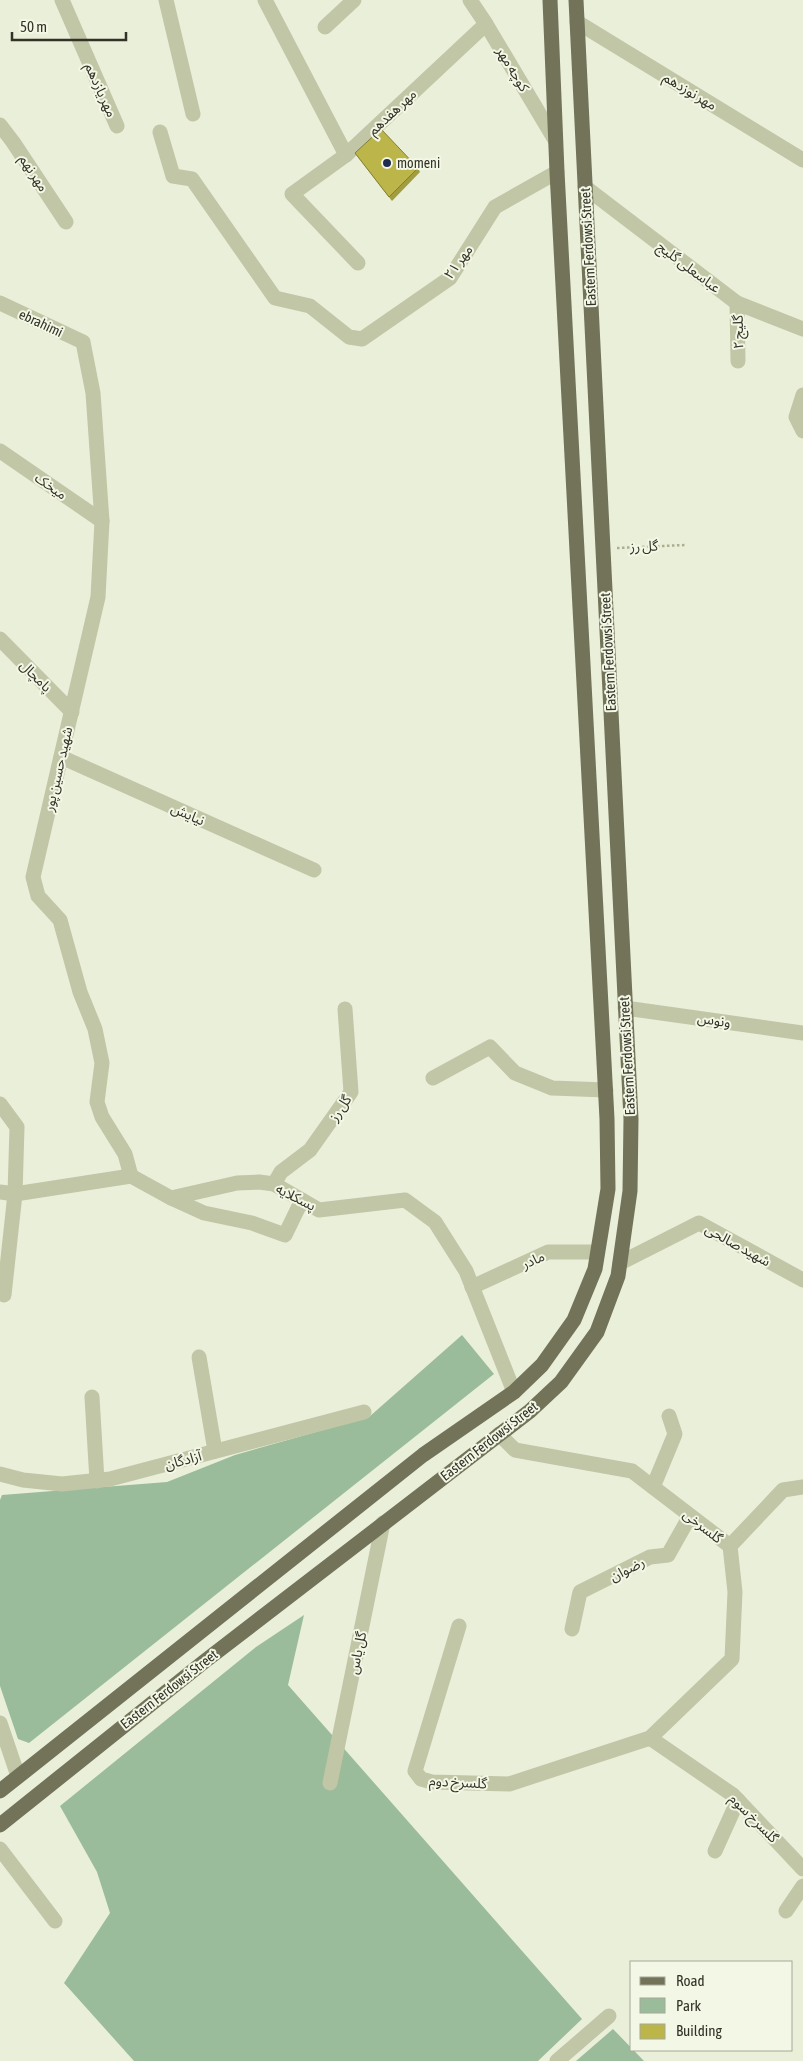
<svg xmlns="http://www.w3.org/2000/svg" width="803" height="2061" viewBox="0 0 803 2061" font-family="'Asap Condensed','Noto Sans Arabic',sans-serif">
  <rect width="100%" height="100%" fill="#eaefd9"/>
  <!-- green -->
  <g fill="#9abc9b">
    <path d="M462,1335L494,1374L29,1743L18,1739L0,1686V1500L2,1495L167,1482L235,1455L369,1417Z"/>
    <path d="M304,1615L288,1685L582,2019L538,2061H134L64,1983L110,1913L97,1872L60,1806L256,1647Z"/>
    <path d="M613,2029L644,2061H576Z"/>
  </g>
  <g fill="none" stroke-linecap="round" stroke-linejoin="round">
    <!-- path -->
    <path stroke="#abae8f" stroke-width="2.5" stroke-dasharray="2.5 2.5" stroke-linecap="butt" d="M617,548L685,545"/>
    <!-- minor -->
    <g stroke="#c1c6a6" stroke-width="15">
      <path d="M62,0L117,126"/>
      <path d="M166,0L193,114"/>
      <path d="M265,0L346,155"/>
      <path d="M470,0L486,24L555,140"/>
      <path d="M577,22L803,160"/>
      <path d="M325,27L354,0"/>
      <path d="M0,125L13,142L66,222"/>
      <path d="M160,132L173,176L192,179L275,298L310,306L349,337L362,339L450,278L495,207L557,172"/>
      <path d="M585,187L737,303L803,329"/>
      <path d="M358,263L292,194L346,155L486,24"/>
      <path d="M0,303L83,342L93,393L102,521L98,597L33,877L38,896L60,920L80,992L95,1029L102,1063L97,1102L102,1117L125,1154L131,1176"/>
      <path d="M737,303L738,361"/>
      <path d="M803,395L796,417L803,431"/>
      <path d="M0,451L102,521"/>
      <path d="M0,639L72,712"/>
      <path d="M61,757L314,870"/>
      <path d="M625,1008L803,1033"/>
      <path d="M433,1078L490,1047L515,1073L552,1088L606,1090"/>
      <path d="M0,1104L17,1127L15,1194L4,1295"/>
      <path d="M274,1184L281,1172L310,1150L351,1092L345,1009"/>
      <path d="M0,1192L15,1194L131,1176L171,1198L237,1183L259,1182L274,1184L319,1210L405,1200L435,1222L466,1271L514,1392"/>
      <path d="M171,1198L204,1213L252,1223L285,1235L302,1200"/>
      <path d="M620,1263L699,1223L803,1280"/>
      <path d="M472,1287L548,1252H597"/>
      <path d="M199,1357L215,1451"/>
      <path d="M92,1397L97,1481"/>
      <path d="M0,1474L23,1480L62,1484L110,1479L364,1412"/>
      <path d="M653,1487L675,1434L669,1416"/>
      <path d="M730,1546L783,1490L803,1487"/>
      <path d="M459,1626L415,1771L421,1779L432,1782L509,1784L650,1738L732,1659L735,1592L730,1546L632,1471L515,1450L499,1434"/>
      <path d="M572,1629L580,1592L650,1557L668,1555L690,1516"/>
      <path d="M0,1723L18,1776"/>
      <path d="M650,1738L733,1795L803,1869"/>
      <path d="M330,1783L383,1523"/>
      <path d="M0,1849L55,1921"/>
      <path d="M715,1851L738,1800"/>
      <path d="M786,1911L803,1886"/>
      <path d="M557,2061L609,2016"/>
    </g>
    <!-- major -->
    <g stroke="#727358" stroke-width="15">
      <path d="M0,1791L423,1455L514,1392L542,1365L574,1320L595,1269L608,1189L607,1119L557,172L550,0"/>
      <path d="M0,1825L205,1661L530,1411L561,1382L597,1332L618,1276L630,1191L631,1119L576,0"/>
    </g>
  </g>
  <!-- wall -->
  <path fill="#a29c40" d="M355,153L418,168L420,172L392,201Z"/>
  <!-- building -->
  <path fill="#bcb54a" stroke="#847f34" d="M381,129L418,168L389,197L355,153Z"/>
  <!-- markers -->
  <circle fill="#1f2b50" stroke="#f3f7e5" stroke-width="2" cx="387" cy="163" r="5"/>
  <g text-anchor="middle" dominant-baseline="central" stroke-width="4" stroke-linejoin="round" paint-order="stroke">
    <!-- street labels -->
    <g font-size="14" fill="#323226" stroke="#f3f7e5">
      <text transform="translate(513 69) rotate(59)">کوچه مهر</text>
      <text transform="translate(101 90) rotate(66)">مهر یازدهم</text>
      <text transform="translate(690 91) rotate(31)">مهر نوزدهم</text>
      <text transform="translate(392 112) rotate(-43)">مهر هفدهم</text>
      <text transform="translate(34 173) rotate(57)">مهر نهم</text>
      <text transform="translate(588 247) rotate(-93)">Eastern Ferdowsi Street</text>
      <text transform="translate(458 262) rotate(-54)">مهر ۲۱</text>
      <text transform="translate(689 267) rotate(37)">عباسعلی گلیج</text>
      <text transform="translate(41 323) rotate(25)">ebrahimi</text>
      <text transform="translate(738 332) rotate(-91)">گلیج ۲</text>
      <text transform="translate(51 486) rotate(35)">میخک</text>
      <text transform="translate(644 546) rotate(-2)">گل رز</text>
      <text transform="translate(608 652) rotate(-93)">Eastern Ferdowsi Street</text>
      <text transform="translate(36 676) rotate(45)">پامچال</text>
      <text transform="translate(58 769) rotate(-77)">شهید حسین پور</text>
      <text transform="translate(188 814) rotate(24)">نیایش</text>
      <text transform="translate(714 1020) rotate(8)">ونوس</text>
      <text transform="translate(627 1056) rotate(-93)">Eastern Ferdowsi Street</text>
      <text transform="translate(340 1108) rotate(-56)">گل رز</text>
      <text transform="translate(296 1197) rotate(27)">پسکلایه</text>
      <text transform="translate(738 1245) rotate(29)">شهید صالحی</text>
      <text transform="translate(533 1260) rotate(-24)">مادر</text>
      <text transform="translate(489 1441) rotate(-38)">Eastern Ferdowsi Street</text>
      <text transform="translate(183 1460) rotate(-15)">آزادگان</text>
      <text transform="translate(703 1526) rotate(38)">گلسرخی</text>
      <text transform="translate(627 1569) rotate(-27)">رضوان</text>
      <text transform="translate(357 1653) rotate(-78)">گل یاس</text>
      <text transform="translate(169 1689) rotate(-38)">Eastern Ferdowsi Street</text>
      <text transform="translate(458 1782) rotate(3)">گلسرخ دوم</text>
      <text transform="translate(754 1818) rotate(45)">گلسرخ سوم</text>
    </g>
    <!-- poi labels -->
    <g font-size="14" fill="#323226" stroke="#f3f7e5" text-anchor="start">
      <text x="397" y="163">momeni</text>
    </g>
  </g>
  <!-- legend -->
  <rect x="630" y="1961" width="162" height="90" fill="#f3f7e5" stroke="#a6a899"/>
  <rect x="640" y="1977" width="25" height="8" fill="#727358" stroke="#a6a899"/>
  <text x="676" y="1986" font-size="15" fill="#323226">Road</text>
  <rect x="640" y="1998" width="25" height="15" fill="#9abc9b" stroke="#a6a899"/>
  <text x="676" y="2011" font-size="15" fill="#323226">Park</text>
  <rect x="640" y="2024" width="25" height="15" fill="#bcb54a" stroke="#a6a899"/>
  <text x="676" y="2036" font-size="15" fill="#323226">Building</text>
  <!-- scale -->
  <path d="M12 32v8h114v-8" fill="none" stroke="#323226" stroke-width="2.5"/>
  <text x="20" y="32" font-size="15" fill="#323226" stroke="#f3f7e5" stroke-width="4" paint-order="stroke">50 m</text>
</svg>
